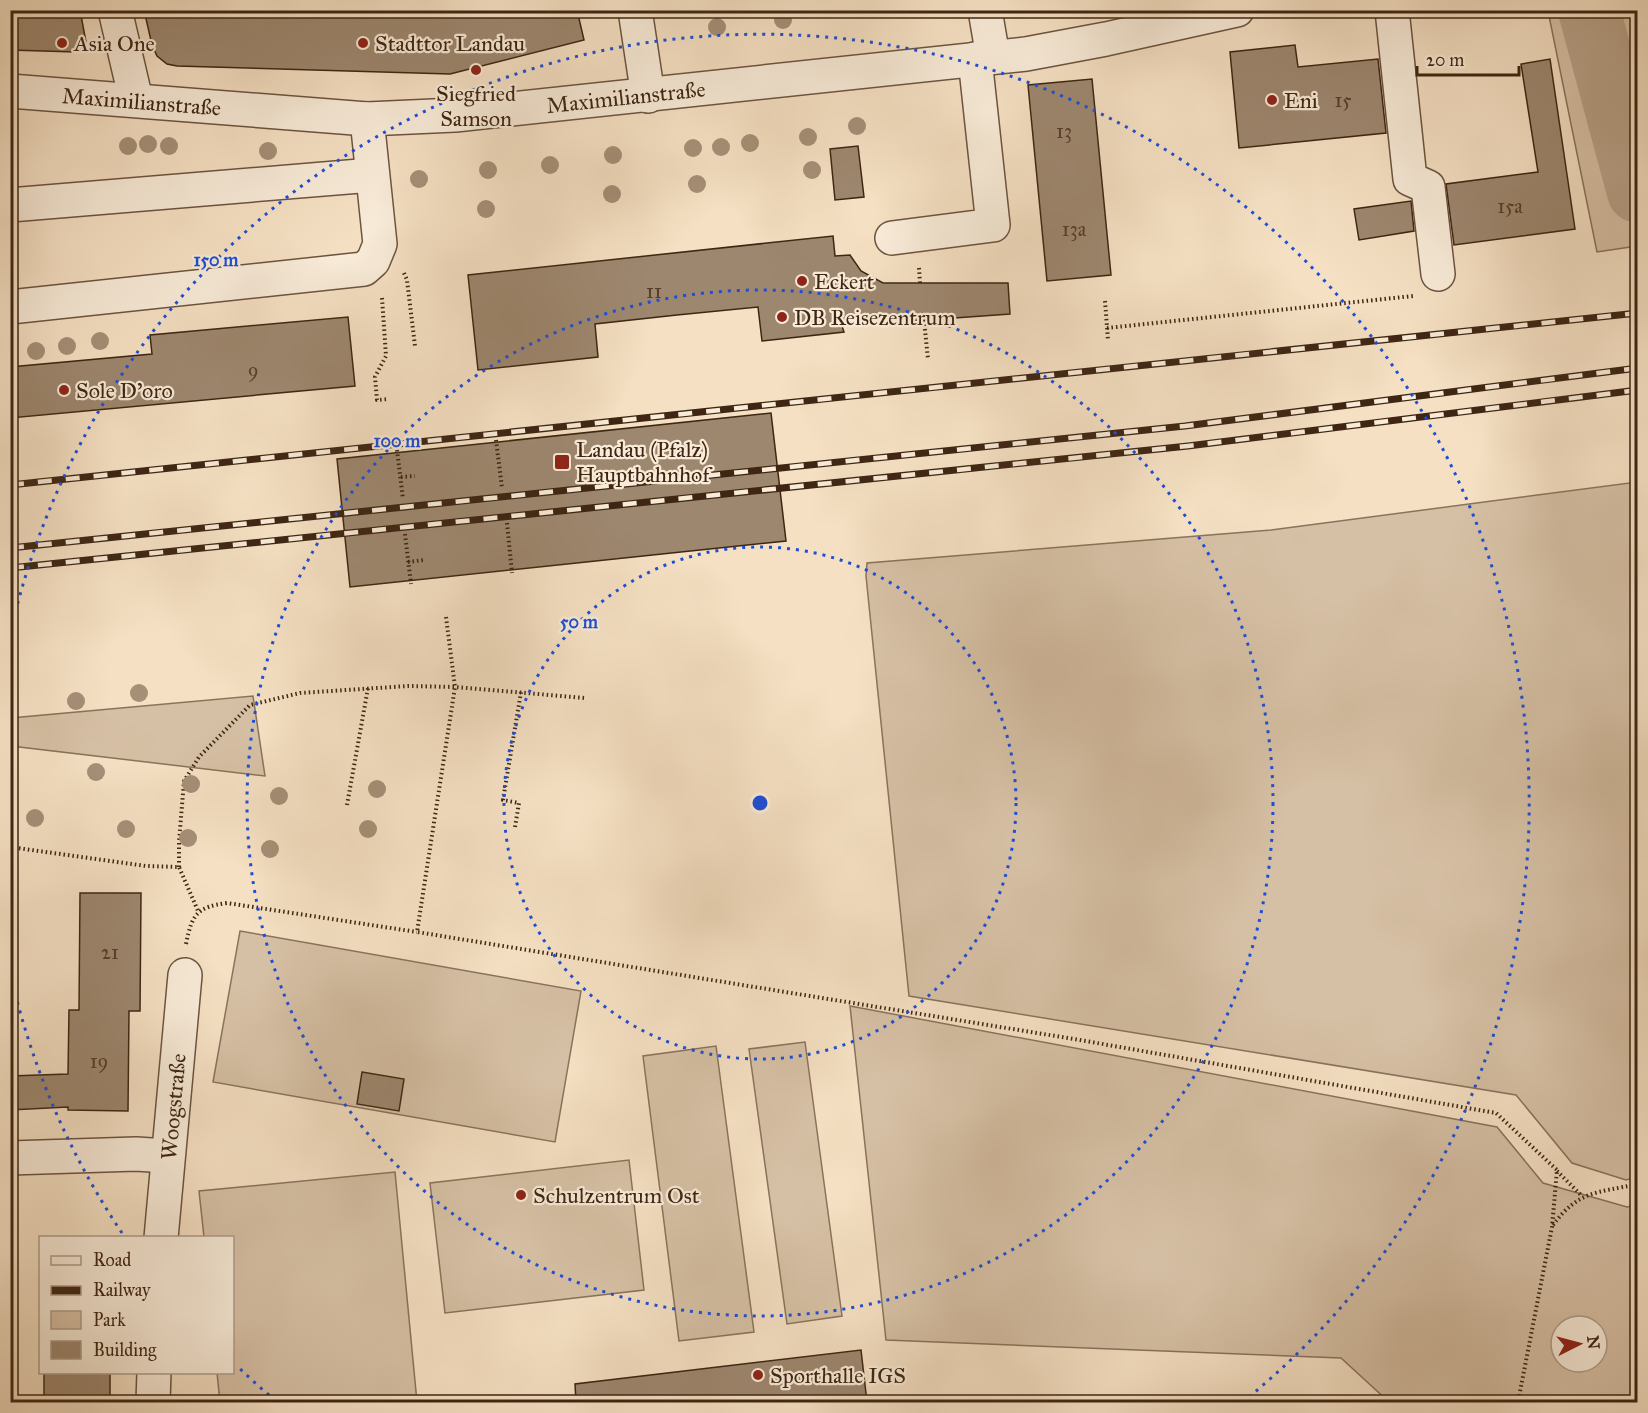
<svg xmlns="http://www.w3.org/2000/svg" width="1648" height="1413" viewBox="0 0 1648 1413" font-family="'IM FELL Great Primer',serif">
  <rect width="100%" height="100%" fill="#f5e0c3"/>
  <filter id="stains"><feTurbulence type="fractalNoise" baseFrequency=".00333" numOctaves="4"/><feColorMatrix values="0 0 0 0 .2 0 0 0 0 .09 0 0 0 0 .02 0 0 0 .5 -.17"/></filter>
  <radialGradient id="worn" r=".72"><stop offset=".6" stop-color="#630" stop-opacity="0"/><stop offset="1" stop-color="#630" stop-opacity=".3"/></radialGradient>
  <!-- green -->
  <g fill="#d6c0a5" stroke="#8a735c" stroke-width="1.5" fill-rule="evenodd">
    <path d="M1548,11H1637V246L1597,252Z"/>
    <path d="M1637,482V1177L1626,1180L1572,1163L1516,1095L909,996L866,576L867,563L1271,530Z"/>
    <path d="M253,696L265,776L11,746V718Z"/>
    <path d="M240,931L581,991L555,1142L213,1082Z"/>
    <path d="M850,1006L1497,1127L1543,1183L1627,1207L1637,1205V1402H1389L1341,1358L886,1340ZM1561,1326H1597V1362H1561Z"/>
    <path d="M805,1042L842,1316L787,1324L749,1049Z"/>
    <path d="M716,1046L754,1332L679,1341L643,1056Z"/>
    <path d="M629,1160L644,1290L445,1313L430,1183Z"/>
    <path d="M395,1172L417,1402H220L217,1373L232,1372V1238L204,1237L199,1191Z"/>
  </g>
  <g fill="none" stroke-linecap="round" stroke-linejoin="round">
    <!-- river -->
    <path stroke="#b7a187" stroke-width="62" d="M1589,10L1638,192"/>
  </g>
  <!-- building -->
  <g fill="#9d876f" stroke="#3e2613" stroke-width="1.5">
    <path d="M10,10H80L86,42L76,52L10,50Z"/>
    <path d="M144,10H577L584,40L450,74L177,66L167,64L157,56L152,45Z"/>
    <path d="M1295,45L1298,67L1378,59L1386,133L1239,148L1230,52Z"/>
    <path d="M1550,59L1575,229L1454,245L1446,184L1538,172L1521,64Z"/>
    <path d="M1092,79L1111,275L1047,281L1028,85Z"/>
    <path d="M858,146L864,197L835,200L830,149Z"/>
    <path d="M1411,201L1414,231L1359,240L1354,209Z"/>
    <path d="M833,236L835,256L850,255L861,271L883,283H1008L1010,314L842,326L844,332L762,341L758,307L677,315L595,324L598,357L478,370L468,275Z"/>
    <path d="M348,317L355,386L10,418V367L152,354L150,335Z"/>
    <path d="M771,413L786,541L350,587L337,459Z"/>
    <path d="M80,893H141L140,1011H129L128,1111L68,1110V1107L10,1110V1076L68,1074L69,1010H79Z"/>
    <path d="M362,1072L404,1079L399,1111L357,1104Z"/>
    <path d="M861,1350L867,1402H576L575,1384Z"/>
    <rect x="44" y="1372" width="66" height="30"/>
  </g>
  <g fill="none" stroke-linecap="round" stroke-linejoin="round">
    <defs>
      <g id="minor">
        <path d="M115,10L136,100"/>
        <path d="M635,10L648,96"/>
        <path d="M985,10L993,57"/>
        <path d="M1392,10L1410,179L1428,187L1438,274"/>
        <path id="s1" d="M10,91L367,119L455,115L1026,54L1106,39L1237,10"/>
        <path d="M10,205L372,175"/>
        <path d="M892,238L993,225L975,59"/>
        <path d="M10,307L364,269L373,261L380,244L367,119"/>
        <path d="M10,1158L136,1154L167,1156"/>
        <path id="s2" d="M161,1238L185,975"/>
        <path d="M153,1402L154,1372"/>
      </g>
    </defs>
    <!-- minor casing -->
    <use href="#minor" stroke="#6c543f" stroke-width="36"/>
    <!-- path -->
    <g stroke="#3e2613" stroke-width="4" stroke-dasharray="1.5 3" stroke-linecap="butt">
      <path d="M919,268L920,283"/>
      <path d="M404,273L407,280L415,346"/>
      <path d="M382,298L386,356L375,377L377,400L389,399"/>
      <path d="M1105,301L1108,340"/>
      <path d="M924,320L928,359"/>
      <path d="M1107,328L1413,296"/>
      <path d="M496,440L502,488"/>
      <path d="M397,450L403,499"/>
      <path d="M401,477L415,476"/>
      <path d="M507,523L512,573"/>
      <path d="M405,534L411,584"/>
      <path d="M408,562L424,560"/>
      <path d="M446,617L455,687L417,932L1074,1039L1496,1113L1557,1170L1552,1227L1518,1402"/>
      <path d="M347,805L368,688"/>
      <path d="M515,827L519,803L503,800L521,692"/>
      <path d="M10,847L146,866L179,867L198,911"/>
      <path d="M179,867V842L184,781L199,757L250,705L300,693L408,686L455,687L585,698"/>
      <path d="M186,944C192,914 197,907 227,903L417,932"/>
      <path d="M1557,1171L1582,1196"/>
      <path d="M1553,1225C1579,1190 1597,1193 1638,1184"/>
    </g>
    <!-- minor -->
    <use href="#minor" stroke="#f8ebd8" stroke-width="33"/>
    <defs>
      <g id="rail">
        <path d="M10,485L1638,313"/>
        <path d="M10,548L1185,426L1638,368"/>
        <path d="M10,568L1188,446L1638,390"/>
      </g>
    </defs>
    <!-- rail casing -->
    <use href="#rail" stroke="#3e2613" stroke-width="7"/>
    <!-- rail -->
    <use href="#rail" stroke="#f8ebd8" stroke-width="4.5" stroke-dasharray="14" stroke-linecap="butt"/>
  </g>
  <!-- trees -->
  <g fill="#a58f77">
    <circle cx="783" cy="20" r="9"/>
    <circle cx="717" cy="27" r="9"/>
    <circle cx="857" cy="126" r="9"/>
    <circle cx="808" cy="137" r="9"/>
    <circle cx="750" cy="143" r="9"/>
    <circle cx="148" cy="144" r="9"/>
    <circle cx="128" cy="146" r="9"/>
    <circle cx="169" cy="146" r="9"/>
    <circle cx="721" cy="147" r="9"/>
    <circle cx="693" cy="148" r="9"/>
    <circle cx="268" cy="151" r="9"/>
    <circle cx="613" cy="155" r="9"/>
    <circle cx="550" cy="165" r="9"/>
    <circle cx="488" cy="170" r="9"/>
    <circle cx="812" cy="170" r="9"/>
    <circle cx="419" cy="179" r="9"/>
    <circle cx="697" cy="184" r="9"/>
    <circle cx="612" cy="194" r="9"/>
    <circle cx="486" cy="209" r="9"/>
    <circle cx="100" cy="341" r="9"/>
    <circle cx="67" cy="346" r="9"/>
    <circle cx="36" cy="351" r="9"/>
    <circle cx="139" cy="693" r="9"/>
    <circle cx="76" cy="701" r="9"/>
    <circle cx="96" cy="772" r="9"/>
    <circle cx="191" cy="784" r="9"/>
    <circle cx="377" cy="789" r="9"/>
    <circle cx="279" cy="796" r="9"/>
    <circle cx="35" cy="818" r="9"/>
    <circle cx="126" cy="829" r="9"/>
    <circle cx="368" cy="829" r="9"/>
    <circle cx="188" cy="838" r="9"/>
    <circle cx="270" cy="849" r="9"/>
  </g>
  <!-- distance rings -->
  <g fill="none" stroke="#1d4ed8" stroke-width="3" stroke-dasharray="3 6">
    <circle cx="760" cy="803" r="256"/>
    <circle cx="760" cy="803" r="513"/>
    <path d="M276 1401A769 769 0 0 1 236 1365M122 1233A769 769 0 0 1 11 976M11 630A769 769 0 1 1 1244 1401"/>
  </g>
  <!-- markers -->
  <g fill="#8f2418" stroke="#f8ebd8" stroke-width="2">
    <circle cx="62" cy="43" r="6"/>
    <circle cx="363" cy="43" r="6"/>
    <circle cx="476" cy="70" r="6"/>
    <circle cx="1272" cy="100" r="6"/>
    <circle cx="802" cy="281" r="6"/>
    <circle cx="782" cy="317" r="6"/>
    <circle cx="64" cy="390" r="6"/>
    <rect x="554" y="454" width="16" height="16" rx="3"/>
    <circle cx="521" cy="1195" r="6"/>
    <circle cx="758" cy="1375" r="6"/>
  </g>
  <g text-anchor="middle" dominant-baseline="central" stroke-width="4.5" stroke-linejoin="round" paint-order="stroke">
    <!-- number labels -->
    <g font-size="20" fill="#563e2a">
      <text x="1343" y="100">15</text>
      <text x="1064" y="131">13</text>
      <text x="1510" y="206">15a</text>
      <text x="1074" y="229">13a</text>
      <text x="654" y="291">11</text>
      <text x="253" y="370">9</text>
      <text x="110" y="952">21</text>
      <text x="99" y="1061">19</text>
    </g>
    <!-- poi labels -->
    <g font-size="22" fill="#3e2613" stroke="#f8ebd8" text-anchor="start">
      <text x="74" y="43">Asia One</text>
      <text x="375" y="43">Stadttor Landau</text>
      <text x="476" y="93" text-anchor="middle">Siegfried<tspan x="476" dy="25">Samson</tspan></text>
      <text x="1284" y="100">Eni</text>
      <text x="814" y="281">Eckert</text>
      <text x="794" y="317">DB Reisezentrum</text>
      <text x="76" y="390">Sole D'oro</text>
      <text x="576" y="449">Landau (Pfalz)<tspan x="576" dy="25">Hauptbahnhof</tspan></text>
      <text x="533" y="1195">Schulzentrum Ost</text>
      <text x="770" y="1375">Sporthalle IGS</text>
    </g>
    <!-- street labels -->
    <g font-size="22" fill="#3e2613" stroke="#f8ebd8">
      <text stroke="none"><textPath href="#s1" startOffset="618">Maximilianstraße</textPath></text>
      <text stroke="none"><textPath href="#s1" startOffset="132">Maximilianstraße</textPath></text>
      <text stroke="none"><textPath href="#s2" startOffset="132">Woogstraße</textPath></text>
    </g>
  </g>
  <circle cx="760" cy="803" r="9" fill="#1d4ed8" stroke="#f8ebd8" stroke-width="3"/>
  <g font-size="18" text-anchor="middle" font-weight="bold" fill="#1d4ed8" stroke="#f8ebd8" stroke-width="4.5" stroke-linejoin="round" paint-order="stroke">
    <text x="216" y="266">150 m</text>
    <text x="397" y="447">100 m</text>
    <text x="579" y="628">50 m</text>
  </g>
  <!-- margin -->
  <rect width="1648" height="1413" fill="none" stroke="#f5e0c3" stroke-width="36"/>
  <rect x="12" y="12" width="1624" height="1389" fill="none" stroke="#3e2613" stroke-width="3"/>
  <rect x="18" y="18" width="1612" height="1377" fill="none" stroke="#3e2613" stroke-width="1.5"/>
  <!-- legend -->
  <rect x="39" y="1236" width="195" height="138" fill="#f8ebd8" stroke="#ae9c89" stroke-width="1.5"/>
  <rect x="51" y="1256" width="30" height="9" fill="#f8ebd8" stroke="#ae9c89" stroke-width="1.5"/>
  <text x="93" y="1266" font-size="18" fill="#3e2613">Road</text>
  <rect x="51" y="1286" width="30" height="9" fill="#3e2613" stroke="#ae9c89" stroke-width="1.5"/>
  <text x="93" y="1296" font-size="18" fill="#3e2613">Railway</text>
  <rect x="51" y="1311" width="30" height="18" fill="#d6c0a5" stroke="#ae9c89" stroke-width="1.5"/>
  <text x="93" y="1326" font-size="18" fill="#3e2613">Park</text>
  <rect x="51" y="1341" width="30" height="18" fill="#9d876f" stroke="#ae9c89" stroke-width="1.5"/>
  <text x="93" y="1356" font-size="18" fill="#3e2613">Building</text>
  <!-- north arrow -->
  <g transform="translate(1579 1344) rotate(84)"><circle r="28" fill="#f8ebd8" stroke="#ae9c89" stroke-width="1.5"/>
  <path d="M0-4.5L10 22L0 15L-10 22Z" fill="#8f2418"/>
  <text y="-9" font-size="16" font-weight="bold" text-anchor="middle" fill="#3e2613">N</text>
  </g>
  <!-- scale -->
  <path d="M1417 66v9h102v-9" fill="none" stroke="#3e2613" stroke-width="3"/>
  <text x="1426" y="66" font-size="18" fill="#3e2613" stroke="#f8ebd8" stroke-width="4.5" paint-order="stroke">20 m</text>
  <rect width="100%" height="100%" filter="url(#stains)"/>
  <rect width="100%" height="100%" fill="url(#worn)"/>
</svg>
